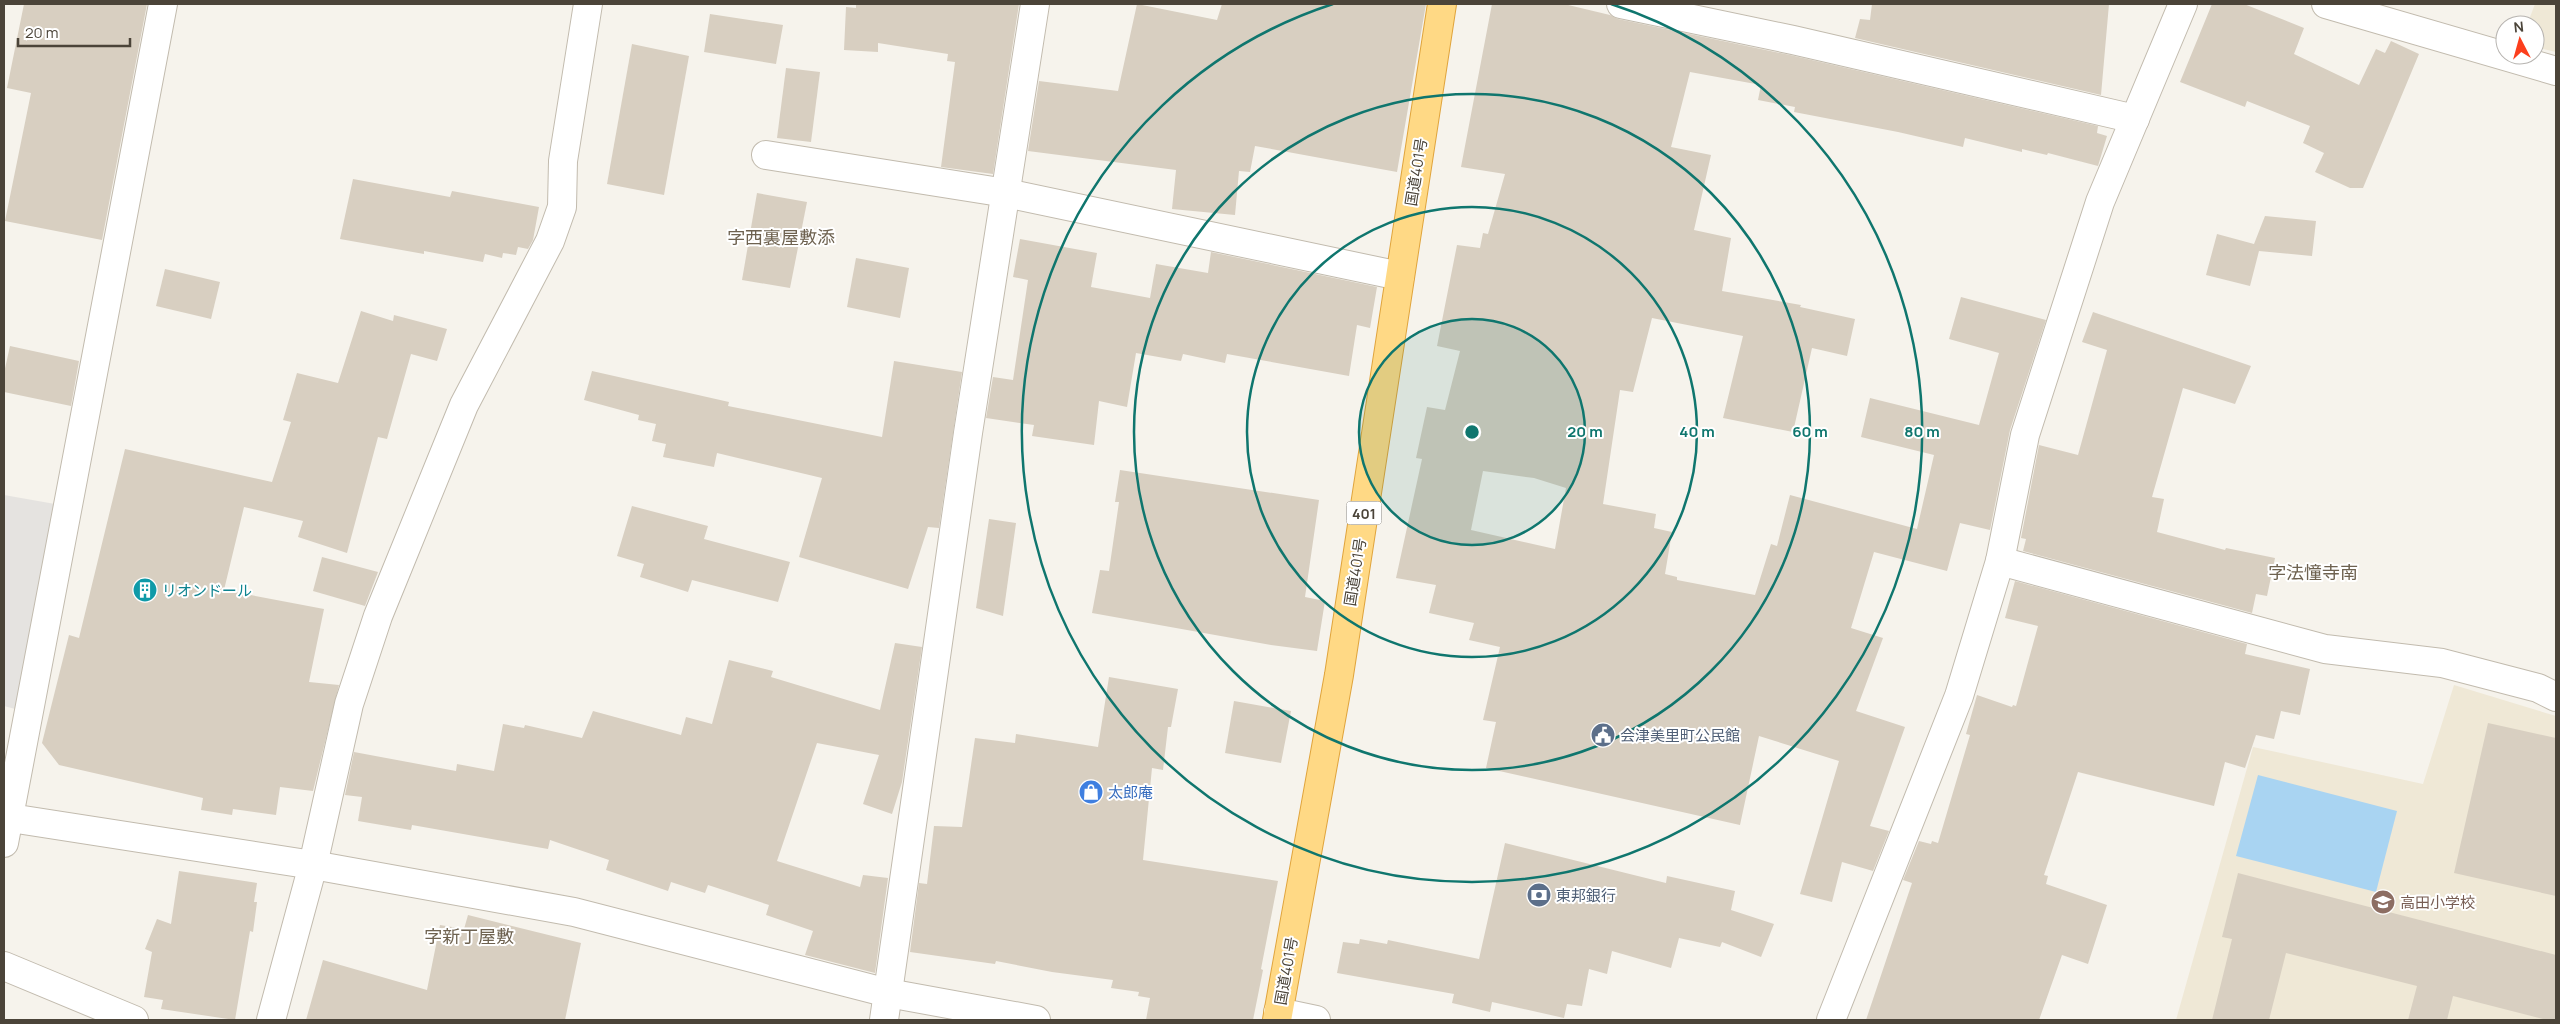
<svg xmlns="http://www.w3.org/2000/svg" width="2560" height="1024" viewBox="0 0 2560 1024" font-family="Manrope,'Noto Sans JP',sans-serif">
  <rect width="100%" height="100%" fill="#f6f3ec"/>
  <!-- education -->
  <g fill="#efe8d6">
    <path d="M2535,4H2556V52L2535,47V25H2527Z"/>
    <path d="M2454,685L2556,716V1020H2176L2253,747L2423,784Z"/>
  </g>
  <!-- parking -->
  <path fill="#e5e3e0" d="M4,495L55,504L19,710L4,706Z"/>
  <!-- water -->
  <path fill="#a9d4f2" d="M2258,775L2397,811L2376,892L2236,856Z"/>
  <!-- building -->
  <g fill="#d8cfc1" fill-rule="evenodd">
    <path d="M24,4H147L102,240L5,221L31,93L7,88Z"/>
    <path d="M856,4H1019L993,174L941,167L955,62L947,61L948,54L878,43V52L844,50L846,7L856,8Z"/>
    <path d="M1137,4L1217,20L1222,4H1426L1397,172L1255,146L1250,172L1239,171L1235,215L1172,209L1176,170L1028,151L1039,81L1118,91Z"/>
    <path d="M1492,4H1564L1610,15L1618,19L1790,55L2098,126L2097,133L2107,136L2098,166L2048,153L2047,155L2022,149V152L1965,138L1963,147L1898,132L1794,112L1795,107L1758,100L1761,85L1690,72L1671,147L1711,155L1694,230L1731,238L1722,291L1801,305L1800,307L1855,319L1847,356L1812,348L1793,432L1723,418L1743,336L1652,318L1633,392L1620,390L1603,504L1656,514L1654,528L1672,532L1665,574L1677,577V580L1755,595L1771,544L1777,546L1790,495L1917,529L1934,455L1861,437L1870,398L1979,425L1999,353L1949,339L1961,297L2046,320L2010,430L1990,530L1960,523L1947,571L1874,552L1851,628L1883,638L1856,711L1905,727L1870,826L1889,831L1873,871L1842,862L1832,902L1800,894L1839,761L1759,736L1740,825L1486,768L1496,722L1483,720L1500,647L1469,640L1474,623L1429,613L1436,585L1396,578L1422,459L1416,458L1427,407L1445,410L1460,351L1437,346L1457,245L1480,248L1483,233L1488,234L1505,174L1461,167ZM1483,471L1534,478L1566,488L1555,549L1471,530Z"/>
    <path d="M1872,4H2109L2101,95L1855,38L1860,19L1870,20Z"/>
    <path d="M2212,4H2244L2304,28L2294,54L2359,85L2376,49L2385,53L2391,41L2419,54L2363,188H2350L2315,172L2324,153L2303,143L2310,126L2247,101L2245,107L2180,82Z"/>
    <path d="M710,14L783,25L776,64L704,52Z"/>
    <path d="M632,44L689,56L664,195L607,184Z"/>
    <path d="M786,68L820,72L811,142L777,138Z"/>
    <path d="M353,179L450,197L452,191L539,207L533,240L528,249L518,247L516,255L503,253L502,258L485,254L483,262L424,251V254L340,239Z"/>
    <path d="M757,193L807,202L790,288L742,280Z"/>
    <path d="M2265,216L2316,221L2312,256L2259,251L2250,286L2206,275L2217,234L2254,244Z"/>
    <path d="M1020,239L1097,253L1091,287L1150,298L1156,264L1208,273L1211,252L1377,287L1370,328L1357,325L1349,376L1227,354L1225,363L1183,354L1181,361L1136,353L1127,407L1099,401L1094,445L1032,436L1034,425L986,418L993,377L1013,380L1028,280L1013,277Z"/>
    <path d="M856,258L909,268L900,318L847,307Z"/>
    <path d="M165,269L220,282L211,319L156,306Z"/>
    <path d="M361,311L393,321L394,315L447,329L437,361L411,354L387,439L378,437L347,553L298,537L303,521L244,507L224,590L324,609L309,682L339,685L313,791L280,787L276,815L233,809L232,815L201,810L203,798L59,765L42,743L69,635L79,638L125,449L272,482L291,422L283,420L297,373L338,383Z"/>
    <path d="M2093,312L2251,366L2235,404L2183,388L2152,497L2164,499L2157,532L2225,550L2226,548L2275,558L2267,596L2256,594L2252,613L2023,551L2026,539L2021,538L2039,445L2078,455L2107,350L2082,342Z"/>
    <path d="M10,346L79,361L71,406L4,392V373Z"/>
    <path d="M894,361L962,372L939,528L928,527L908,589L799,557L822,478L717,453L714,467L663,457L666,444L652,441L656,424L638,420L639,415L584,400L592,371L729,402L728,406L882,437Z"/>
    <path d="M1120,470L1319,500L1305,597L1325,601L1317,651L1271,645L1092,613L1100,570L1109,571L1119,502H1115Z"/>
    <path d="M632,506L708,526L704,539L790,562L778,602L692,580L688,592L640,577L644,564L617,556Z"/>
    <path d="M989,519L1016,523L1003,616L976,608Z"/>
    <path d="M322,557L378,572L365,606L313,591Z"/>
    <path d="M2015,581L2247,644L2245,654L2310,669L2300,715L2281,711L2274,739L2256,735L2245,768L2225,762L2214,806L2078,772L2044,875L2048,876L2046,884L2107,905L2088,964L2062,955L2039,1020H1866L1912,883L1903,880L1919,841L1931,844L1932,841L1938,843L1970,735L1966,734L1977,695L2012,707L2013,705L2016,706L2038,626L2005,618Z"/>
    <path d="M895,643L922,647L902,782L892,814L863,804L879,755L817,743L777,861L860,887L863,875L888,878L875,973L805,955L813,931L766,915L769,905L708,885L705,893L671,882L668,891L606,870L609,860L550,840L548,849L412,825L411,830L358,821L362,797L345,795L354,752L456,771L457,764L494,771L503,724L524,728L525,725L582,738L593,711L681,735L686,717L712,724L729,660L773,671L771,677L880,710Z"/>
    <path d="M1109,677L1178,689L1171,727H1168L1163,770L1152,768L1143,860L1278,881L1261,969L1263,970L1253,1020H1146L1150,998L1138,996L1139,992L1111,988L1113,980L1052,972L996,961L995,964L910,952L919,883L927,884L934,826L962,827L975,738L1015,743L1016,734L1098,747Z"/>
    <path d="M1234,701L1291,711L1281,763L1225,753Z"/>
    <path d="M2488,723L2556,738V896L2454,873Z"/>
    <path d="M1505,843L1666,883L1667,876L1735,891L1731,910L1774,924L1761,957L1722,942L1720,947L1679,938L1671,968L1612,951L1607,974L1589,969L1582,1006L1567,1004L1564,1018L1492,1002L1490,1012L1452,1003L1454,994L1337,973L1343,942L1359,944L1360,939L1387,944L1388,940L1479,959Z"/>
    <path d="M179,871L257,883L254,902H257L253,932L250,931L235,1020L161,1009L163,1000L144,997L152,952L145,949L157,919L171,924Z"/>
    <path d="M2238,873L2556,955V1020H2547L2453,996L2447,1020H2408L2417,986L2286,953L2269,1020H2212L2232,939L2222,937Z"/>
    <path d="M468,915L581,943L565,1020H306L323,960L427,990L440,925L464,929Z"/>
  </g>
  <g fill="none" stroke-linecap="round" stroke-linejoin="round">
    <defs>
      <g id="minor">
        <path d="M1621,4L1793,40L2135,119"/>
        <path d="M2326,4L2556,71"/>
        <path d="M766,155L1006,193L1400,276"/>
        <path d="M2000,561L2325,649L2442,663L2538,688L2556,697"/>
        <path d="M4,817L313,865L574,912L888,993"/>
        <path d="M4,843L163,4"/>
        <path d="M4,966L134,1020"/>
        <path d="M271,1020L313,865L349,704L378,616L464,405L550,241L562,207L563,161L588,4"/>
        <path d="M884,1020L968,433L1035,4"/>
        <path d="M1831,1020L1959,696L2000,561L2025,435L2100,202L2183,4"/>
      </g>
      <g id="tertiary">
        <path d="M888,993L1036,1020"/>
        <path d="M1278,1012L1316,1020"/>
      </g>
      <path id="trunk" d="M1277,1020L1339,675L1442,4"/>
    </defs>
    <!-- minor casing -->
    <use href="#minor" stroke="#c2bbae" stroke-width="30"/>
    <!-- tertiary casing -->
    <use href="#tertiary" stroke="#c2bbae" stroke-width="30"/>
    <!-- trunk casing -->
    <use href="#trunk" stroke="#e0a43c" stroke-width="30"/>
    <!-- minor -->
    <use href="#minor" stroke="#fff" stroke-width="28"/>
    <!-- tertiary -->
    <use href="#tertiary" stroke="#fff" stroke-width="28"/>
    <!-- trunk -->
    <use href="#trunk" stroke="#ffd985" stroke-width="28"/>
  </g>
  <!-- distance rings -->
  <circle cx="1472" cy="432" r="113" fill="#0f766e" fill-opacity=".12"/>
  <g fill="none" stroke="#0f766e" stroke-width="2.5">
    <circle cx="1472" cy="432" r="113"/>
    <circle cx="1472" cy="432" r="225"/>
    <circle cx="1472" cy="432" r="338"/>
    <path d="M1611 4A450 450 0 1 1 1333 4"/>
  </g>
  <!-- icons -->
  <defs>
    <symbol id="building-disc" viewBox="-11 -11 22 22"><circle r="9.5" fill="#0f9aa8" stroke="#fff"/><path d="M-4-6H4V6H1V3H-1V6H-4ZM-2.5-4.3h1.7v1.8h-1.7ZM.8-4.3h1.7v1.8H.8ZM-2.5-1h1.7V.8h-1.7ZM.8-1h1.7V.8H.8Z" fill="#fff"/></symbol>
    <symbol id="civic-disc" viewBox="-11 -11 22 22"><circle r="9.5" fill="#5c6f8a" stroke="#fff"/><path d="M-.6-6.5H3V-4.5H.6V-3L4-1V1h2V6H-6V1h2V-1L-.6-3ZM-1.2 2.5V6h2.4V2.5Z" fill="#fff"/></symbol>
    <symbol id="shop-disc" viewBox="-11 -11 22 22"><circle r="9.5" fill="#3f7fe0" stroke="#fff"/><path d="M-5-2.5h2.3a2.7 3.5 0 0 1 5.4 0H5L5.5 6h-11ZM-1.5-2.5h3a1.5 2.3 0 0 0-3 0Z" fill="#fff"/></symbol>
    <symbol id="bank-disc" viewBox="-11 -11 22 22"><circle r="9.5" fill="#5c6f8a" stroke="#fff"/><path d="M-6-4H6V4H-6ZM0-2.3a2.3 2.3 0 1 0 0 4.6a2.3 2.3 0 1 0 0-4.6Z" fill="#fff"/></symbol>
    <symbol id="school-disc" viewBox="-11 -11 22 22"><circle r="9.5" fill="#8d6e63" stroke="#fff"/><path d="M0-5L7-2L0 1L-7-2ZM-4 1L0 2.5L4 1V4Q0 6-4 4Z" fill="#fff"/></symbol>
  </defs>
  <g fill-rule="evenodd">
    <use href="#building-disc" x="131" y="576" width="28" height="28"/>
    <use href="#civic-disc" x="1589" y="721" width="28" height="28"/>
    <use href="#shop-disc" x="1077" y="778" width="28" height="28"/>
    <use href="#bank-disc" x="1525" y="881" width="28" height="28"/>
    <use href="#school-disc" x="2369" y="888" width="28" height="28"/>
  </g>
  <g text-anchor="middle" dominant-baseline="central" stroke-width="4" stroke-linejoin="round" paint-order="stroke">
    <!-- shield labels -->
    <rect fill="#fff" stroke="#817c74" stroke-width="1" x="1346.5" y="501.5" width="35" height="23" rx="4"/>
    <g font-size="14" font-weight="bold" fill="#4b4439">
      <text x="1364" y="513">401</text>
    </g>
    <!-- street labels -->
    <g font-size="15" fill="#4b4439" stroke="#fff">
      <text transform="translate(1416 172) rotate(-81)">国道401号</text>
      <text transform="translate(1355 572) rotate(-81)">国道401号</text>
      <text transform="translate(1286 971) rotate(-80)">国道401号</text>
    </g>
    <!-- culture labels -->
    <g font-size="15" fill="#0d838f" stroke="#fff" text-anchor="start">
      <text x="162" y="590">リオンドール</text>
    </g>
    <!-- service labels -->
    <g font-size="15" fill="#4e5e75" stroke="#fff" text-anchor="start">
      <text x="1620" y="735">会津美里町公民館</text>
      <text x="1556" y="895">東邦銀行</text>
    </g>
    <!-- shop labels -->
    <g font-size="15" fill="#366cbe" stroke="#fff" text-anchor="start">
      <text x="1108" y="792">太郎庵</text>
    </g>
    <!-- education labels -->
    <g font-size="15" fill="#785e54" stroke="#fff" text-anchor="start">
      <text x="2400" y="902">高田小学校</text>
    </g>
    <!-- quarter labels -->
    <g font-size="18" fill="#6e6250" stroke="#fff">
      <text x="781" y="237">字西裏屋敷添</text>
      <text x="2313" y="572">字法憧寺南</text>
      <text x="469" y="936">字新丁屋敷</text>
    </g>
  </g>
  <circle cx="1472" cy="432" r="8" fill="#0f766e" stroke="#fff" stroke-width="2.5"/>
  <g font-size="15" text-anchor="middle" font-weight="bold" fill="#0f766e" stroke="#fff" stroke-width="4" stroke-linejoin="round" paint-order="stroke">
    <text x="1585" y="437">20 m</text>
    <text x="1697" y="437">40 m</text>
    <text x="1810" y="437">60 m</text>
    <text x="1922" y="437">80 m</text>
  </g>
  <!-- border -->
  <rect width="2560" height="1024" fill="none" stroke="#4b4439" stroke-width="10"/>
  <!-- north arrow -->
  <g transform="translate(2520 40) rotate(354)"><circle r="24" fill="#ffffff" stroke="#b7b4b0"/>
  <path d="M0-4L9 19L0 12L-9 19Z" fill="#fc3f1d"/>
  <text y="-8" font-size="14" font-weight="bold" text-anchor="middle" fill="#4b4439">N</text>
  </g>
  <!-- scale -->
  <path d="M18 38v8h112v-8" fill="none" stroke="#4b4439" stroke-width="2.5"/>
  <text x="25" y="38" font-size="15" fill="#4b4439" stroke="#ffffff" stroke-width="4" paint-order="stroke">20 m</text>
</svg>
